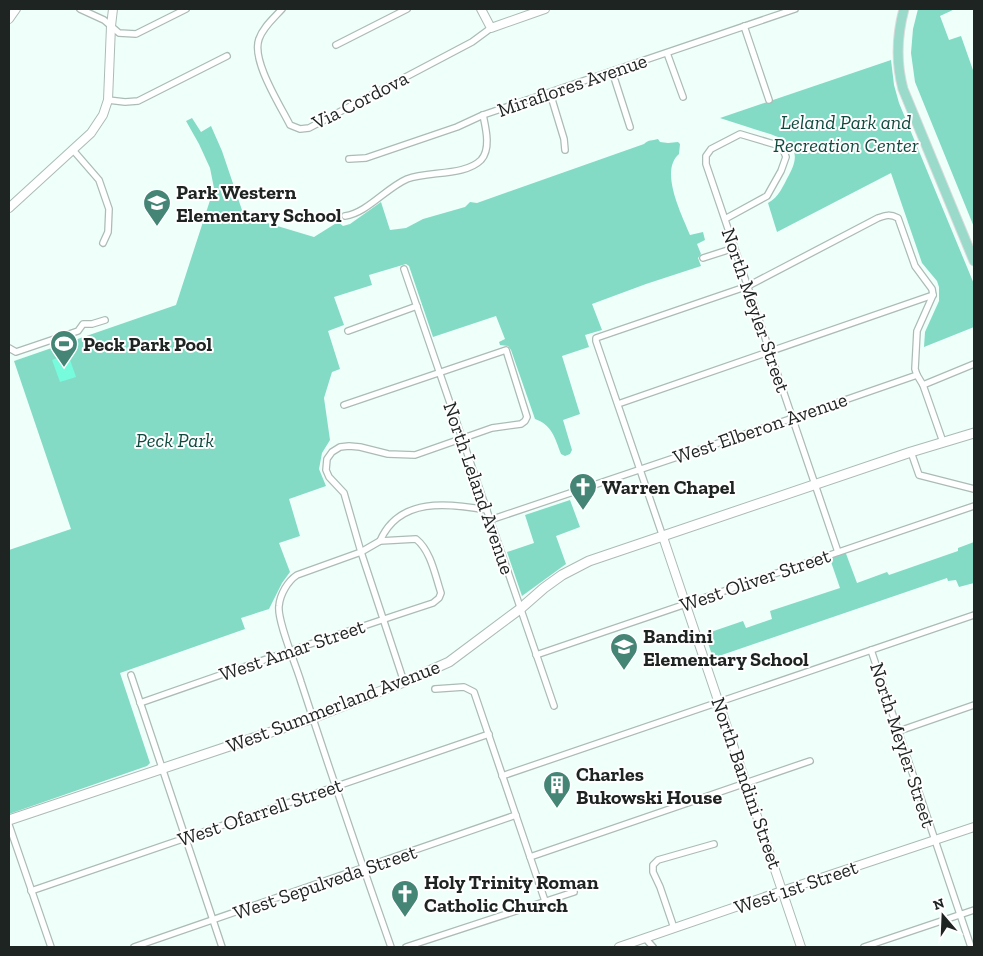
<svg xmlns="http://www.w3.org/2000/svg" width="983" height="956" viewBox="0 0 983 956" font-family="'Zilla Slab',serif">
  <rect width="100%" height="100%" fill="#effffa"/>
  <!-- green -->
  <g fill="#83dbc5">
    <path d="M918,9H955L940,16L949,40L961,36L974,73V227L915,82L911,53L913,29Z"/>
    <path d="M891,60L894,85L899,103L974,284V327L924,347L925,332L939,301V287L937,281L922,263L891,173L777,232L768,203C779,197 783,186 789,175C806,144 783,138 757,130C745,126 732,122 720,118Z"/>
    <path d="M192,118L201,132L211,126L222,151L244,216L314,237L338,222L343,226L350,224L381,202L390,230L406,228L423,219L465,207L470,202L477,203L644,144C649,139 652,141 658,139L660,142L668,143L678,142L680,144L679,154C659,171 682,215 690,235L703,232L705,240L697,244L701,254L698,258L701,266L646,284L592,304L602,330L585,335L589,347L562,356L580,414L563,420L572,450L570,454L565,456L561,454C555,438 552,425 535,419L511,350L508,346L500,345L499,342L505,339L496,316L433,337L409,266L406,264L369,275L372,285L334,297L344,325L328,331L340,369L332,372L324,398L330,440L322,453L319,469L326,486L289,499L300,536L279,543L290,572L282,583L269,609L241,618L245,629L120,673L150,763L147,766L9,814V550L71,529L14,361L176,305L214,188L210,168L199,144L186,121Z"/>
    <path d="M570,500L580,527L556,536L566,564L522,596L507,552L534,543L525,515Z"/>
    <path d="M974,542V583L959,587L956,580L948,581L947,578L713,658L705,634L743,621L746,628L772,619L770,611L840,588L829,556L845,551L857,583L887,572L889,575L958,551V548Z"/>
  </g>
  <!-- water -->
  <path fill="#76fbdd" d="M68,354L76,377L60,382L52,360Z"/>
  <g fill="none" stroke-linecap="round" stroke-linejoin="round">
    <defs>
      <g id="minor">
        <path d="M80,9L104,20L119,33L136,34L186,9"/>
        <path d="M282,9C274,18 263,27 259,39C251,60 280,105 290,125L300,129L309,128L472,42L491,28"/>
        <path d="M744,26L769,100"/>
        <path d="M336,45L407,9"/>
        <path d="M667,53L683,97"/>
        <path d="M612,71L630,127"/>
        <path d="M550,93L564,139L565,150"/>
        <path d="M108,100L125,102L138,101L227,56"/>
        <path d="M73,150L99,180L109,209L108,232L103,243"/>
        <path d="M349,159L366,158L457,127L483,115L795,9"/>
        <path d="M345,216C367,213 386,188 407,179C429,171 465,176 481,160C491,149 486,129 483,115"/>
        <path d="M725,219L767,196L781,171L786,157L783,149L777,145L740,134L711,149L706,156V164C750,294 795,423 838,552"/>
        <path d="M703,258L734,248"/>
        <path d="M404,269L554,706"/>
        <path d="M348,331L417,306"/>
        <path d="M9,348L16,352L78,331L83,324H92L105,320"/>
        <path d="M923,385L974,364"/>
        <path d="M618,404L933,295"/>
        <path d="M344,405L506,350L527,417L525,421L521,424L492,428L415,455L388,454L360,447L349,446L340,447L332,452L327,459L326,470L329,477L344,493L361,552L404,682"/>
        <path d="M911,452L919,475L974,489"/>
        <path d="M490,520L793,418L917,375"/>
        <path d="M663,537L596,341V338L748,286L878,218C886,215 890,214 898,218L915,266L932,289L933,295L917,331L915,369L917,375L923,385L943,442"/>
        <path d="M380,541C399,497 448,503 487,510"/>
        <path d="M871,650L971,947"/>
        <path d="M536,655L974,506"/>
        <path d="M131,675L222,947"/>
        <path d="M435,689L464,687L474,692L545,901"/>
        <path d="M140,703C237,669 335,635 433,603L439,598L441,593C435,575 431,551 416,539L380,541L361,552L297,575C288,581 280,594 279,606C277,621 296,665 301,682C330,771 360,859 391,947"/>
        <path d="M899,731L974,705"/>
        <path d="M502,776L974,615"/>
        <path d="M9,825L51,947"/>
        <path d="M530,857L810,761"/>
        <path d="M31,891L489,734"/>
        <path d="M674,928L660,887L653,872V865L658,860L714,844"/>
        <path d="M645,938L653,947"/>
        <path d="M134,947L516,815"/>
        <path d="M406,947L574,892"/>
        <path d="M864,947L974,910"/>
      </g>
      <g id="tertiary">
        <path d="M481,9L491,28L545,9"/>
        <path d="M9,19L16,9"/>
        <path d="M9,208L91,133L103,115L108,100L111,26L113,9"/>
        <path d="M663,537L801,947"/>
        <path d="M619,947L782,891L974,827"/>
      </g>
      <path id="secondary" d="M9,820L313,718L404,682L449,662L520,609L544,588L562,575L589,561L911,452L974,433"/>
      <path id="primary" d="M904,9C897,35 896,63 903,89L974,261"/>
    </defs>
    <!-- minor casing -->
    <use href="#minor" stroke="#acbbb6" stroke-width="8"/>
    <!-- tertiary casing -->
    <use href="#tertiary" stroke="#acbbb6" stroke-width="10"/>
    <!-- secondary casing -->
    <use href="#secondary" stroke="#acbbb6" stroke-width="11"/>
    <!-- primary casing -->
    <use href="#primary" stroke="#dbdcdc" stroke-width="11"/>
    <!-- minor -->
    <use href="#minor" stroke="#fff" stroke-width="5.5"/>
    <!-- tertiary -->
    <use href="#tertiary" stroke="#fff" stroke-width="8"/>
    <!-- secondary -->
    <use href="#secondary" stroke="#fff" stroke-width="9"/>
    <!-- primary -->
    <use href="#primary" stroke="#99dacb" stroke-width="9"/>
  </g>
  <!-- icons -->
  <defs>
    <symbol id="school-pin" viewBox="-11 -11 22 30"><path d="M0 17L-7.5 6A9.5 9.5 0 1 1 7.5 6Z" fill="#448576" stroke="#fff"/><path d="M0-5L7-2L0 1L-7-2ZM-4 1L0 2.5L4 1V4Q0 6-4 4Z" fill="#fff"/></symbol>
    <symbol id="stadium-pin" viewBox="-11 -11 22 30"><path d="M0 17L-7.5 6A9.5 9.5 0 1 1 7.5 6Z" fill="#448576" stroke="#fff"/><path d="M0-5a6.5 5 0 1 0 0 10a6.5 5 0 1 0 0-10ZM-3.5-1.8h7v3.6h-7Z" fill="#fff"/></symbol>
    <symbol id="church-pin" viewBox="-11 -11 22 30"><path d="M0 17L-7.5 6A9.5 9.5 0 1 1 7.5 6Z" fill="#448576" stroke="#fff"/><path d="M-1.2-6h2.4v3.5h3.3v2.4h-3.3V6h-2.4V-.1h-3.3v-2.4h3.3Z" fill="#fff"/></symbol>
    <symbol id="building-pin" viewBox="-11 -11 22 30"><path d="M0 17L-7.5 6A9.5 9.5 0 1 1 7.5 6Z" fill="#448576" stroke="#fff"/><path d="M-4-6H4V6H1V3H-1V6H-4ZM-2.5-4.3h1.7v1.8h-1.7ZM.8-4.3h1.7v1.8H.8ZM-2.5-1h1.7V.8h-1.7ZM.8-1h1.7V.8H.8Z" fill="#fff"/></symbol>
  </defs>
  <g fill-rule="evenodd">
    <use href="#school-pin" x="141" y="187" width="32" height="43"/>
    <use href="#stadium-pin" x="48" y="328" width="32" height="43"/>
    <use href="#church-pin" x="567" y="471" width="32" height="43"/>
    <use href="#school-pin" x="608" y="631" width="32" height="43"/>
    <use href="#building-pin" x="541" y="769" width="32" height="43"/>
    <use href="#church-pin" x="389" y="878" width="32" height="43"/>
  </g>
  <g text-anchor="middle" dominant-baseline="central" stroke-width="4" stroke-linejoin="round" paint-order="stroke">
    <!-- street labels -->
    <g font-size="20" fill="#1e2422" stroke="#fff">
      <text transform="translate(572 85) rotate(-19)">Miraflores Avenue</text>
      <text transform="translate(360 100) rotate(-27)">Via Cordova</text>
      <text transform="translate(756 310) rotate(71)">North Meyler Street</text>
      <text transform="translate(760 428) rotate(-19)">West Elberon Avenue</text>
      <text transform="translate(479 488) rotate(71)">North Leland Avenue</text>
      <text transform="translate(755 580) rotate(-19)">West Oliver Street</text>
      <text transform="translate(292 650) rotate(-19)">West Amar Street</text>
      <text transform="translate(333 706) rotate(-21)">West Summerland Avenue</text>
      <text transform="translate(903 745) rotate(72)">North Meyler Street</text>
      <text transform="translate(747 783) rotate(71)">North Bandini Street</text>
      <text transform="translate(260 812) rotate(-19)">West Ofarrell Street</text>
      <text transform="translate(325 882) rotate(-19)">West Sepulveda Street</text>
      <text transform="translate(796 887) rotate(-19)">West 1st Street</text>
    </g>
    <!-- park labels -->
    <g font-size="20" font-style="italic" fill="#0e4a3e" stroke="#fff">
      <text x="846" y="122">Leland Park and<tspan x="846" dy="23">Recreation Center</tspan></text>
      <text x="175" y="440">Peck Park</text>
    </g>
    <!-- poi labels -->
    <g font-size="20" font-weight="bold" fill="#1e2422" stroke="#fff" text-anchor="start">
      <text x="176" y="192">Park Western<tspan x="176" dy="23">Elementary School</tspan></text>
      <text x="83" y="344">Peck Park Pool</text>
      <text x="602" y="487">Warren Chapel</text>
      <text x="643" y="636">Bandini<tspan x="643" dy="23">Elementary School</tspan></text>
      <text x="576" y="774">Charles<tspan x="576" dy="23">Bukowski House</tspan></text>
      <text x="424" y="882">Holy Trinity Roman<tspan x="424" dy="23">Catholic Church</tspan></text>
    </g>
  </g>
  <!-- border -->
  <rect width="983" height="956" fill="none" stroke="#1e2422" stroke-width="20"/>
  <!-- north arrow -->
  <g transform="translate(943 916) rotate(341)" stroke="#ffffff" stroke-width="4" paint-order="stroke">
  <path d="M0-4L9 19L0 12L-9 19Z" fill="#1e2422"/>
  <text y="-8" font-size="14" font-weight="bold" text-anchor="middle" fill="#1e2422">N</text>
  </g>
</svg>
